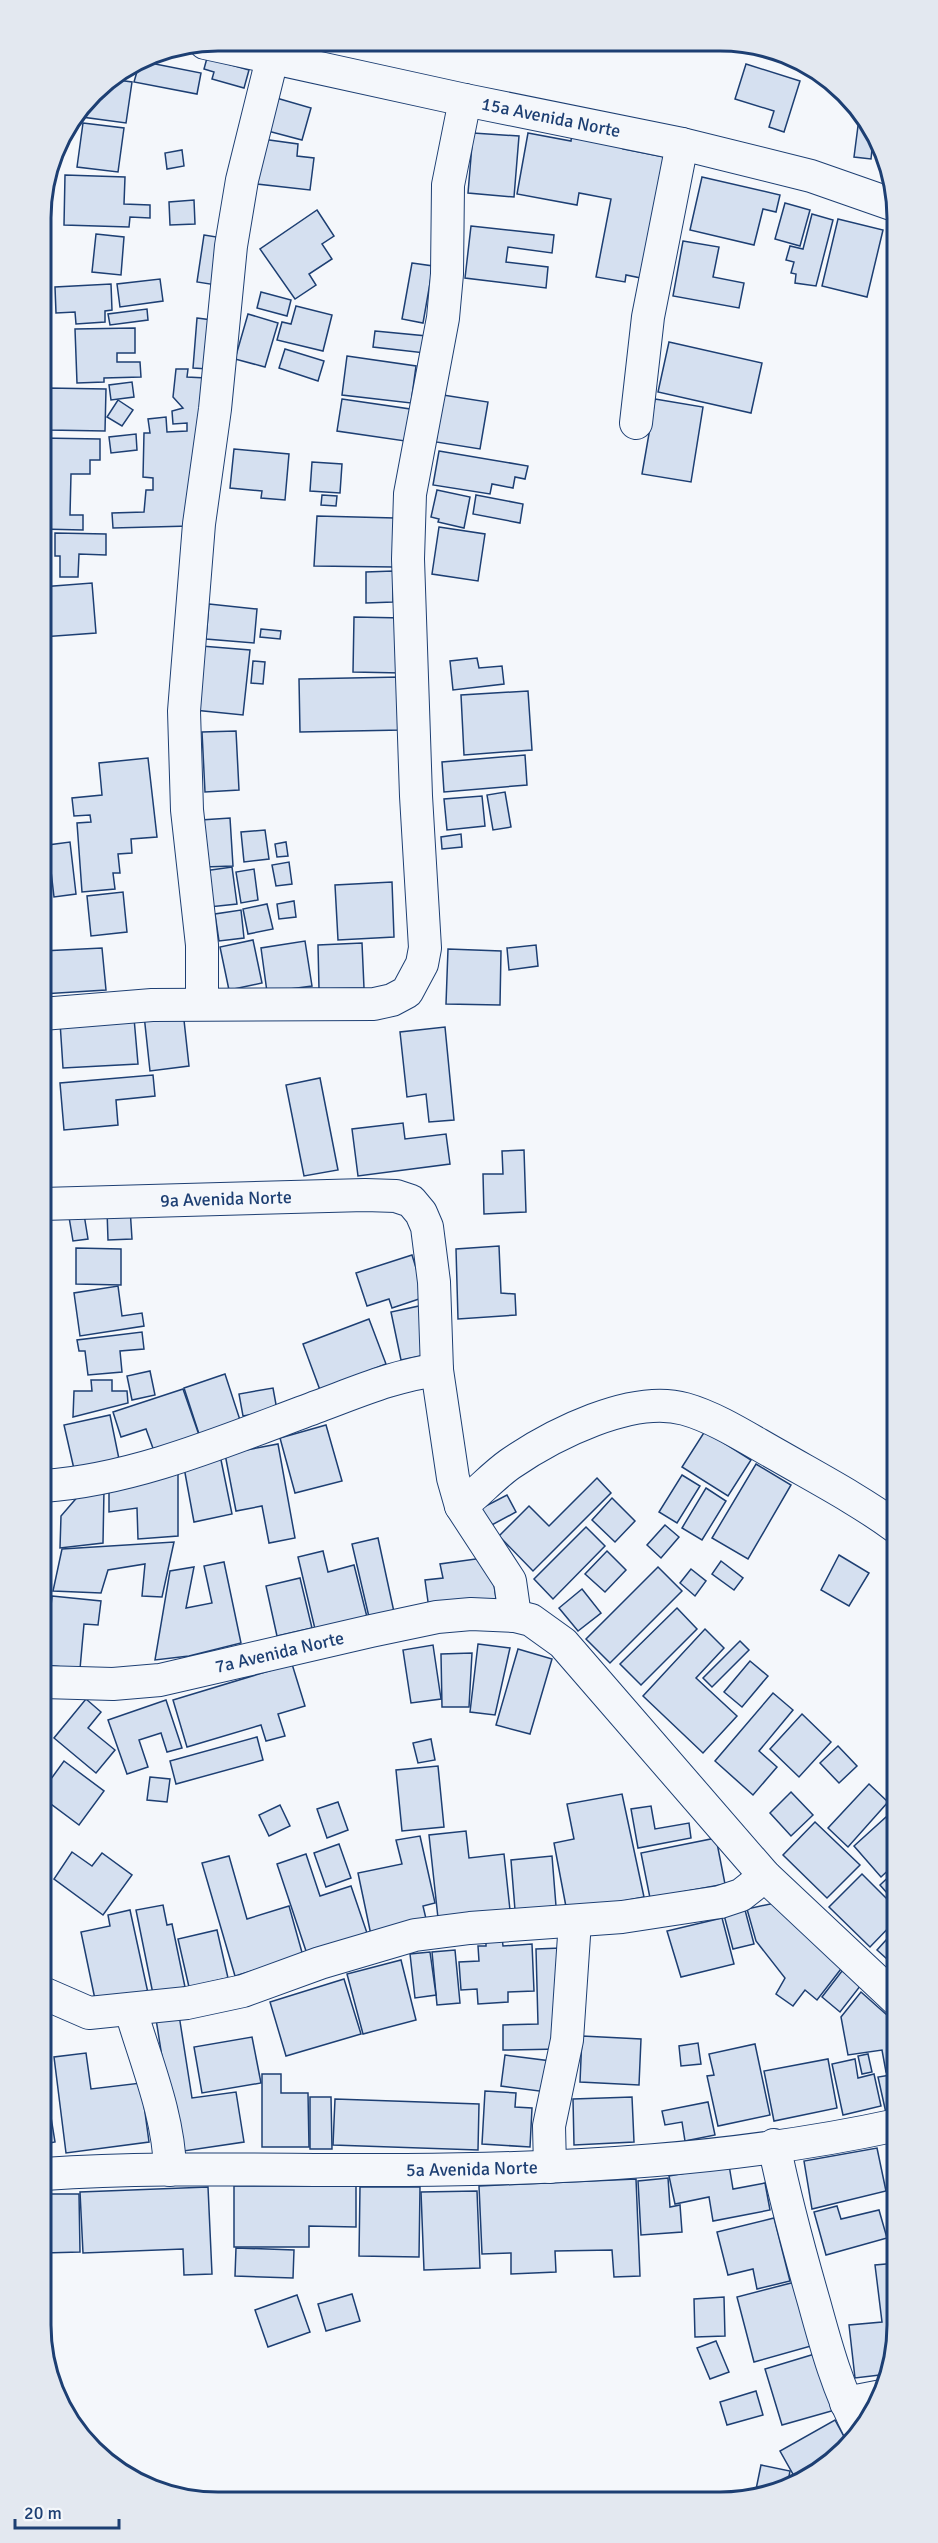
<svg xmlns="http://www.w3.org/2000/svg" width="938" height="2543" viewBox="0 0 938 2543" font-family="Signika,sans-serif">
  <rect width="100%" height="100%" fill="#f4f7fb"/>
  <!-- building -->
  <g fill="#d5e0f0" stroke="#1d3f73" stroke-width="1.5">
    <path d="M207,58L249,70L244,88L212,79L214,72L204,69Z"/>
    <path d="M140,61L201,73L197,94L134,82Z"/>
    <path d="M746,64L800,81L784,132L769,127L774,111L735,99Z"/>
    <path d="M110,79L132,82L126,123L82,117L84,107L101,85Z"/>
    <path d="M273,97L311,108L302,140L264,130Z"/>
    <path d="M859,111L868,122L858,121Z"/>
    <path d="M83,123L124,128L118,172L77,167Z"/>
    <path d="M858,126L874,130L871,159L854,157Z"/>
    <path d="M473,133L519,136L514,197L468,193Z"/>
    <path d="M528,133L571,141L572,133L624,142L623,149L664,157L641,278L626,275L625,282L596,277L611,199L579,193L577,205L517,194Z"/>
    <path d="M262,139L298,144L297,156L314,158L310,190L257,184Z"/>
    <path d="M182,150L184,166L167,169L165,153Z"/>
    <path d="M65,175L125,177L124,204L150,205V218L130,217L129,227L64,225Z"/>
    <path d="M702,177L780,195L776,212L763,209L754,245L690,230Z"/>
    <path d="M194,200L195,224L170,225L169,202Z"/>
    <path d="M785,203L810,210L800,246L775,239Z"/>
    <path d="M317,210L334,236L322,244L332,259L309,274L316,285L295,299L260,249Z"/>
    <path d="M812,214L833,220L816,286L795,283L796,274L791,273L794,262L786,260L790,246L803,249Z"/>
    <path d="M838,219L883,230L867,297L822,286Z"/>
    <path d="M471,226L554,235L552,253L508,247L506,262L548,267L546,288L465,278Z"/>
    <path d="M96,234L124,237L121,275L92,272Z"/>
    <path d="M204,235L223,238L216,285L197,282Z"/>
    <path d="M683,241L719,247L713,277L744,283L739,308L673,296Z"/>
    <path d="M412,263L433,266L423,323L402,319Z"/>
    <path d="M160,279L163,301L120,307L117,284Z"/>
    <path d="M111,284L112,310L105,311V322L76,324L75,312L56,313L55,287Z"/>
    <path d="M261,292L291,300L287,316L257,308Z"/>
    <path d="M296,306L332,315L323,351L277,340L282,322L291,324Z"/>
    <path d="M147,309L148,320L110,325L108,314Z"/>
    <path d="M248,314L278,323L265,367L235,359Z"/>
    <path d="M197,318L212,320L208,369L193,368Z"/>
    <path d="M135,328V353H117V362H140L141,377L104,378V382L77,383L75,329Z"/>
    <path d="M375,331L427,336L425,353L373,347Z"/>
    <path d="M669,342L762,363L751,413L658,392Z"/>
    <path d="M285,349L324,361L318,381L279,368Z"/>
    <path d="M347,356L416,366L411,403L342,395Z"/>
    <path d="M176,369H188L187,377L206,378L190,526L113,528L112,513L144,512L146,490H153V478L143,477L144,433H150L148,419L166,417L167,432L187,431V423L173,424L172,411L183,408L173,397Z"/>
    <path d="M132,382L134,397L111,400L109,385Z"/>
    <path d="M47,388L106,389L105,431L48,430Z"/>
    <path d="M443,395L488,402L480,449L436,442Z"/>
    <path d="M342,399L410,409L405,441L337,431Z"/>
    <path d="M655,399L703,407L691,482L642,474Z"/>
    <path d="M118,400L133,410L122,426L107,417Z"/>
    <path d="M136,434L137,450L111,453L109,437Z"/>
    <path d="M41,438L100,439V460H90V474H71L70,515H83V530L41,529Z"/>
    <path d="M234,449L289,454L285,500L261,498L262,491L230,488Z"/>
    <path d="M439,451L528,466L525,479L515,477L513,488L492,484L490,494L433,485Z"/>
    <path d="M312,462L342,464L340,493L310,491Z"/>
    <path d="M437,490L470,497L464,528L438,522L439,519L431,517Z"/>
    <path d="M322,495L337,496L336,506L321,505Z"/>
    <path d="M476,495L523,504L520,523L473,514Z"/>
    <path d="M317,516L395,518L394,567L314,566Z"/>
    <path d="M439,527L485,534L478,581L432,574Z"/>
    <path d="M55,533L106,534V555L79,554L78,577H60V556H55Z"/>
    <path d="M393,571V602L366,603V572Z"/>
    <path d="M92,583L96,633L42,637L41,587Z"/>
    <path d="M209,604L257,609L254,643L206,639Z"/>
    <path d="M354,617L403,618L402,673L353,672Z"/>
    <path d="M261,629L281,631L280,639L260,637Z"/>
    <path d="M201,646L250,650L243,715L194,710Z"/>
    <path d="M477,658L479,668L502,666L504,684L453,690L450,661Z"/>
    <path d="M253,661L265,662L263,684L251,683Z"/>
    <path d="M401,677L402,730L300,732L299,679Z"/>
    <path d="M528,691L532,750L464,755L461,695Z"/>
    <path d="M236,731L239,790L205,792L202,732Z"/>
    <path d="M525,755L527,785L444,792L442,762Z"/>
    <path d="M148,758L157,837L131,839L132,853L118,854L120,873H113L115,889L82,892L77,823L91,822L90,815L74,816L72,798L102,795L99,763Z"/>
    <path d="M505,792L511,827L493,830L487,795Z"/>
    <path d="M482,796L485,826L447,830L444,799Z"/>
    <path d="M230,818L233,866L204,867L201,820Z"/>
    <path d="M265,830L269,859L244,862L241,832Z"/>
    <path d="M461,834L462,847L442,849L441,837Z"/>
    <path d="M70,842L76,894L54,897L48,845Z"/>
    <path d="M286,842L288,856L277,857L275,844Z"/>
    <path d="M289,862L292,884L276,886L272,865Z"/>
    <path d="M232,867L237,904L209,907L204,871Z"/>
    <path d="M254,869L258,900L241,903L236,872Z"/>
    <path d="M392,882L394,937L338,940L335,885Z"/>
    <path d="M123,892L127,932L91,936L87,896Z"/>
    <path d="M294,901L296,917L279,919L277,904Z"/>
    <path d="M267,904L273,929L248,934L243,909Z"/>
    <path d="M241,910L244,938L219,941L215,914Z"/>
    <path d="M253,940L262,983L229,990L220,947Z"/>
    <path d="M305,941L312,986L267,992L261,948Z"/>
    <path d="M362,943L364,988L319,989L318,945Z"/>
    <path d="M536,945L538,966L509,970L507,948Z"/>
    <path d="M102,948L106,990L42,994V951Z"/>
    <path d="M448,949L501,951L500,1005L446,1004Z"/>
    <path d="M183,1011L189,1066L150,1071L144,1015Z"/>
    <path d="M134,1018L138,1064L63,1068L60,1022Z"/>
    <path d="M445,1027L454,1120L429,1122L426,1094L407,1097L400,1032Z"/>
    <path d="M153,1075L155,1096L116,1100L118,1125L64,1130L60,1083Z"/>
    <path d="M320,1078L338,1170L304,1176L286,1085Z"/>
    <path d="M403,1123L405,1139L446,1134L450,1164L358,1176L352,1129Z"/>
    <path d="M524,1150L526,1212L484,1214L483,1174H503L502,1151Z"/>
    <path d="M83,1208L88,1239L73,1241L68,1211Z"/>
    <path d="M130,1208L132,1239L108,1240L107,1210Z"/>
    <path d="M499,1246L501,1293L515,1294L516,1315L458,1319L456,1249Z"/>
    <path d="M76,1248L121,1249V1285L76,1284Z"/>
    <path d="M412,1255L425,1297L392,1308L389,1299L367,1306L356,1273Z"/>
    <path d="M118,1286L122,1316L142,1313L144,1326L80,1336L74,1293Z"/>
    <path d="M419,1306L429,1354L401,1360L391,1312Z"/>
    <path d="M369,1319L386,1364L320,1390L303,1344Z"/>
    <path d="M142,1332L144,1349L120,1351L122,1372L88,1375L85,1351H79L77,1340Z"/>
    <path d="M150,1371L155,1395L132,1400L127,1376Z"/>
    <path d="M225,1374L240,1420L199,1434L184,1388Z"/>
    <path d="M91,1380H112V1391H127L128,1403L73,1417L74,1391H92Z"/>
    <path d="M273,1388L277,1410L243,1416L239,1394Z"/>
    <path d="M183,1389L199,1435L154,1451L146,1429L121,1437L113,1412Z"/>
    <path d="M110,1415L119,1459L74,1469L64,1425Z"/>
    <path d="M326,1425L342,1481L295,1493L280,1438Z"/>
    <path d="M705,1431L751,1460L728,1496L682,1467Z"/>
    <path d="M278,1444L295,1538L269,1543L262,1506L236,1511L225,1454Z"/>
    <path d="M220,1455L232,1514L194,1522L183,1462Z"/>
    <path d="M756,1464L791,1485L748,1559L712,1538Z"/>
    <path d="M178,1470V1536L138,1539L137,1508L109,1512V1489Z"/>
    <path d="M682,1475L700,1486L677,1523L659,1512Z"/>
    <path d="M597,1478L611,1493L533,1571L499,1536L529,1506L549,1526Z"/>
    <path d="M706,1488L726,1501L702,1540L682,1528Z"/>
    <path d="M104,1489L103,1543L60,1548L61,1516L80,1494Z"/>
    <path d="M507,1495L516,1512L488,1527L478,1510Z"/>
    <path d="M612,1498L635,1521L615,1542L592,1520Z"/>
    <path d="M665,1525L679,1537L661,1558L647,1545Z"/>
    <path d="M586,1527L605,1546L553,1599L534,1579Z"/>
    <path d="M378,1538L394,1612L369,1617L352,1544Z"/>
    <path d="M174,1542L162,1597L142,1596L145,1564L108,1570L101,1593L53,1591L62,1549Z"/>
    <path d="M323,1551L328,1572L354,1565L367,1617L315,1629L298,1557Z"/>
    <path d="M607,1551L626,1570L605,1592L585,1574Z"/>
    <path d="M839,1555L869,1573L849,1606L821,1590Z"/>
    <path d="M490,1557L496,1599L429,1609L425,1580L443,1578L440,1564Z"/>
    <path d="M721,1561L743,1578L734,1590L712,1574Z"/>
    <path d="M224,1562L241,1643L189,1656L155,1660L170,1571L194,1567L186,1608L212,1603L204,1566Z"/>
    <path d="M658,1567L682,1591L610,1663L586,1639Z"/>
    <path d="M691,1569L706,1581L695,1596L680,1583Z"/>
    <path d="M300,1578L312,1628L277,1636L266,1586Z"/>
    <path d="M582,1589L601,1613L578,1631L559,1608Z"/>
    <path d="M52,1596L101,1601L98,1625L84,1624L80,1669L45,1665Z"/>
    <path d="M677,1608L697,1629L641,1685L620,1664Z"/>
    <path d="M705,1629L724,1648L696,1678L737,1716L703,1753L643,1696Z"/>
    <path d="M740,1641L749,1650L712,1687L703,1678Z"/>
    <path d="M478,1644L510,1648L495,1715L470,1712Z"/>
    <path d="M433,1645L441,1699L411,1703L403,1650Z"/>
    <path d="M518,1649L552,1659L530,1734L496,1725Z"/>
    <path d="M472,1653L469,1707H442L441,1654Z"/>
    <path d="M750,1661L768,1676L742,1707L724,1692Z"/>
    <path d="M292,1664L305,1706L278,1714L285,1736L266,1741L261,1725L187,1747L173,1700Z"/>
    <path d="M773,1693L793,1710L759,1751L777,1767L753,1795L715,1761Z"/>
    <path d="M86,1699L101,1712L88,1728L115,1750L96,1773L54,1738Z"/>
    <path d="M166,1700L182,1748L167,1752L161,1733L139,1740L148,1767L127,1774L108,1720Z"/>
    <path d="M802,1714L831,1742L799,1777L770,1749Z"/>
    <path d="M257,1737L263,1760L176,1784L170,1761Z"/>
    <path d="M431,1739L435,1760L418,1763L413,1743Z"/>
    <path d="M838,1746L857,1766L839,1783L820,1763Z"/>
    <path d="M64,1761L104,1791L79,1825L43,1798V1790Z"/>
    <path d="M438,1766L444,1827L402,1831L396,1770Z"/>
    <path d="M150,1777L170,1779L167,1802L147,1800Z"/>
    <path d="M869,1784L888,1802L848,1847L828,1828Z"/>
    <path d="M791,1792L813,1815L791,1836L770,1813Z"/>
    <path d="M622,1794L644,1897L567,1912L554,1843L574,1839L567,1804Z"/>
    <path d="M338,1802L348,1830L327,1838L317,1809Z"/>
    <path d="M280,1805L290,1826L269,1836L259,1815Z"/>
    <path d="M651,1806L655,1829L689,1823L691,1838L638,1848L631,1809Z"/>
    <path d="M896,1808V1863L881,1877L854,1846Z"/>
    <path d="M815,1822L860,1865L827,1898L783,1855Z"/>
    <path d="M466,1831L469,1858L504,1854L510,1910L438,1918L429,1835Z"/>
    <path d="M420,1836L435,1903L423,1906L427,1923L371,1935L358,1873L402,1864L396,1840Z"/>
    <path d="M716,1838L725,1884L650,1898L641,1853Z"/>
    <path d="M339,1844L351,1878L326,1887L314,1853Z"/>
    <path d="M72,1852L92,1866L102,1853L132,1875L103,1915L54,1879Z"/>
    <path d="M306,1854L320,1896L351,1886L367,1933L307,1954L277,1864Z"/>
    <path d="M229,1856L247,1919L289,1906L303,1956L235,1976L202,1863Z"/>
    <path d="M552,1856L556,1906L515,1910L511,1860Z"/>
    <path d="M896,1870L897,1898L894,1901L880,1885Z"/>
    <path d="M862,1874L897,1909V1919L870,1947L829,1907Z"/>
    <path d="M775,1903L844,1965L817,2000L805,1990L793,2006L776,1994L785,1978L756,1941L747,1909Z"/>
    <path d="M163,1905L167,1925L172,1924L185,1987L153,1994L136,1910Z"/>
    <path d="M130,1910L148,1993L96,2004L81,1932L110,1926L108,1915Z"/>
    <path d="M745,1910L754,1944L733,1949L724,1915Z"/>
    <path d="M722,1918L734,1964L681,1977L667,1931Z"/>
    <path d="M897,1928V1968L877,1950Z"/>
    <path d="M217,1930L228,1978L189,1987L178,1939Z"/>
    <path d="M502,1937L503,1946L532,1944L534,1991L508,1992V2002L478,2004L477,1989L461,1990L459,1962L479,1961L478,1946H486V1938Z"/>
    <path d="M561,1948L560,2049L503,2050V2025L538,2024L536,1949Z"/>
    <path d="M455,1950L460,2003L437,2005L432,1952Z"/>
    <path d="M430,1952L436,1995L415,1998L410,1954Z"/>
    <path d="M401,1960L416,2020L363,2034L347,1974Z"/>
    <path d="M842,1971L861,1985L840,2012L822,1997Z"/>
    <path d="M344,1979L361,2034L286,2056L270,2002Z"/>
    <path d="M861,1992L897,2024V2069L893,2072H886L882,2050L848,2055L841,2017Z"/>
    <path d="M179,2015L192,2098L236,2092L244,2142L177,2152L156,2019Z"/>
    <path d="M582,2036L641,2039L639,2085L580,2082Z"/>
    <path d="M252,2037L261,2083L202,2093L194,2047Z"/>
    <path d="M698,2043L701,2064L681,2066L679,2046Z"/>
    <path d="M755,2044L770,2115L718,2126L707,2076L714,2075L709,2054Z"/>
    <path d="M86,2053L91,2089L141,2083L149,2142L66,2153L54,2057Z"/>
    <path d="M868,2054L872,2072L862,2074L858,2056Z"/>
    <path d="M505,2055L551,2061L547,2092L501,2086Z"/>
    <path d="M828,2059L837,2108L774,2121L764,2071Z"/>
    <path d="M855,2059L858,2078L874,2074L881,2106L843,2115L832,2064Z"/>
    <path d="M44,2074L55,2142L44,2144Z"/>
    <path d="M262,2074H281V2093H308L309,2147H262Z"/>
    <path d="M897,2074V2110L886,2113L878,2077Z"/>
    <path d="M485,2091L516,2093L515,2107L532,2108L530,2147L482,2144Z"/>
    <path d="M310,2097H331L332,2149H310Z"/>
    <path d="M632,2097L634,2142L574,2145L573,2099Z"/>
    <path d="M335,2099L479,2104L478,2150L333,2145Z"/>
    <path d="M708,2102L715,2135L685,2141L682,2122L665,2125L662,2111Z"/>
    <path d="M877,2148L886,2191L812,2209L804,2161Z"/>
    <path d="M729,2165L733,2189L765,2183L770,2210L713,2221L709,2197L675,2204L669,2176Z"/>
    <path d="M668,2178L670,2207L680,2205L682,2232L641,2235L638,2181Z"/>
    <path d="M636,2179L640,2276L614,2277L612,2250L555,2251L556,2272L511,2274V2253L482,2254L479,2186Z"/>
    <path d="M234,2186H356V2227L309,2226V2247H234Z"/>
    <path d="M208,2187L212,2274L184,2275L183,2249L83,2253L80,2192Z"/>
    <path d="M360,2187H420L419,2257L359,2256Z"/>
    <path d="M477,2191L480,2268L424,2270L421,2192Z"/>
    <path d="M44,2194H79L80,2252L44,2253Z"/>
    <path d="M837,2206L841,2219L879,2210L887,2238L826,2255L814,2212Z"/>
    <path d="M774,2218L790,2281L757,2289L753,2269L728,2275L717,2232Z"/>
    <path d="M236,2248L294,2250L293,2278L235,2276Z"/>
    <path d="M897,2263V2336L888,2374L855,2378L849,2325L882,2322L875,2265Z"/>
    <path d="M795,2282L811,2346L754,2362L737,2297Z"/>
    <path d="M352,2294L360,2321L326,2331L318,2304Z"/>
    <path d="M297,2295L310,2332L268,2347L255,2310Z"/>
    <path d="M724,2297L725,2336L695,2337L694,2299Z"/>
    <path d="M716,2341L729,2372L710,2379L697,2348Z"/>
    <path d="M818,2353L835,2410L782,2425L765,2369Z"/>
    <path d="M756,2391L763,2415L727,2425L720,2402Z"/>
    <path d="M835,2420L849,2446L809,2479L798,2483L780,2451Z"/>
    <path d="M761,2465L790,2471L787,2487L754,2499Z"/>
  </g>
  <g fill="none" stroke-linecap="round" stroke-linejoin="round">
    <defs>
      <g id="minor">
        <path id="s1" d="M205,43L465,100L682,144L811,176L894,205"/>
        <path d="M636,423L648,317L682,144"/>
        <path d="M202,1004V945L187,810L184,711L199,524L215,409L231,246L242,180L272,59"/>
        <path d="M42,1014L152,1005L374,1004L392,1000L407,992L422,964L425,948L416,796L408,559L410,494L443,318L447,274L448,185L465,100"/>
        <path id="s2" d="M42,1204L365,1195L396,1196L411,1201L421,1213L427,1227L434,1282L437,1370L453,1478L461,1506L510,1581L515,1616"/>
        <path d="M43,1486C136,1480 232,1438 319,1406C357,1392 396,1375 437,1370"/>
        <path d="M461,1506C478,1493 493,1476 510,1464C552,1435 632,1394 685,1409C717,1418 750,1440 779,1456C819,1479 859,1500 896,1527"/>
        <path id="s3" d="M43,1682L113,1684L160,1680L371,1631L437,1617L471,1614L515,1616L531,1620L563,1643L765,1876L897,2000"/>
        <path d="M43,1993L89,2013L187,2003L243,1991L320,1963L415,1935L470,1928L622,1917L720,1902L741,1895L765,1876"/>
        <path d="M131,2011C146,2062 169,2116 170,2170"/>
        <path d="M774,2145C785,2198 799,2250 814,2302C826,2346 838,2390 860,2431"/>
        <path d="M550,2167L549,2126L567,2040L575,1921"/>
        <path id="s4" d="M44,2174C164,2166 285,2171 406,2170C570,2169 737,2160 897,2125"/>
        <path d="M846,2403L882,2396"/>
      </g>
    </defs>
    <!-- minor casing -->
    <use href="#minor" stroke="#1d3f73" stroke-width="34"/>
    <!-- minor -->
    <use href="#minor" stroke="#f4f7fb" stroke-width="32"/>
  </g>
  <g text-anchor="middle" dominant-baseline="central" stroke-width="4.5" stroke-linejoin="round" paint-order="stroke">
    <!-- street labels -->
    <g font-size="18" fill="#1d3f73" stroke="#f4f7fb">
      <text stroke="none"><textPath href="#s1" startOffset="354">15a Avenida Norte</textPath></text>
      <text stroke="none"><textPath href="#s2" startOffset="184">9a Avenida Norte</textPath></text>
      <text stroke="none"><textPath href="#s3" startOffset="240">7a Avenida Norte</textPath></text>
      <text stroke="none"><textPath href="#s4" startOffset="428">5a Avenida Norte</textPath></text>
    </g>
  </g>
  <!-- crop -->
  <path d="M0 0H938V2543H0ZM218 51H720A167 167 0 0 1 887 218V2325A167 167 0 0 1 720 2492H218A167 167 0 0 1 51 2325V218A167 167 0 0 1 218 51Z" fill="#e3e8f0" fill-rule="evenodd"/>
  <path fill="none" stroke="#1d3f73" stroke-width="3" d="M218 51H720A167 167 0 0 1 887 218V2325A167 167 0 0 1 720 2492H218A167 167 0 0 1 51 2325V218A167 167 0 0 1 218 51Z"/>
  <!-- scale -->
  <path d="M15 2519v9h104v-9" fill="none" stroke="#1d3f73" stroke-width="3"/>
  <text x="24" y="2519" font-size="18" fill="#1d3f73" stroke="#f4f7fb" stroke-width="4.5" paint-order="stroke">20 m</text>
</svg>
